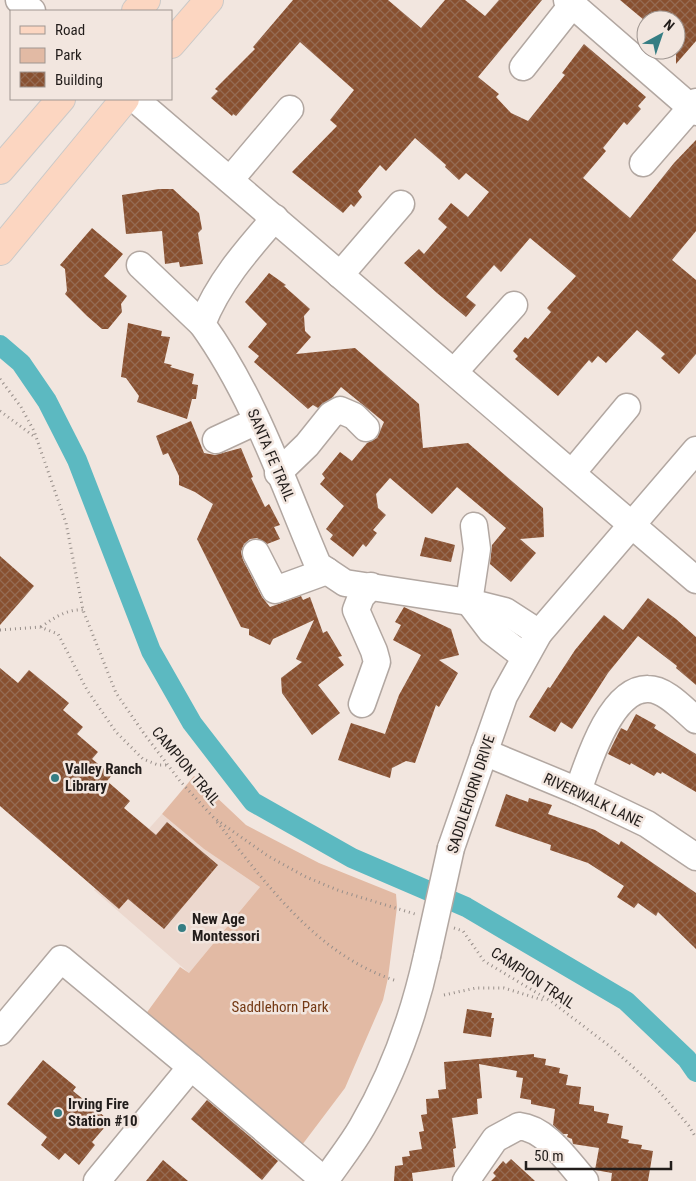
<svg xmlns="http://www.w3.org/2000/svg" width="696" height="1181" viewBox="0 0 696 1181" font-family="'Roboto Condensed',sans-serif">
  <defs>
    <pattern id="building-cross-hatch" width="8" height="8" patternUnits="userSpaceOnUse" patternTransform="scale(1.25)"><rect width="8" height="8" fill="#885030"/><path d="M0 0l8 8M0 8l8-8" fill="none" stroke="#956b53"/></pattern>
  </defs>
  <rect width="100%" height="100%" fill="#f2e6df"/>
  <!-- built -->
  <path fill="#ecd8ce" d="M162,814L204,849L260,887L189,973L94,890Z"/>
  <!-- park -->
  <path fill="#e2baa4" d="M194,776L246,825L319,863L396,894L397,907L388,978L383,1000L345,1088L299,1149L145,1015L180,967L189,973L260,887L204,849L162,814Z"/>
  <g fill="none" stroke-linecap="round" stroke-linejoin="round">
    <!-- canal -->
    <path stroke="#5cb9c1" stroke-width="20" d="M0,345L21,363L47,401L77,460L151,651L192,723L253,802L352,858L466,907L626,1001L687,1059L696,1072"/>
  </g>
  <!-- building -->
  <g fill="url(#building-cross-hatch)">
    <path d="M293,0H388L421,28L445,0H465L485,16L499,0H542L478,77L499,94L496,97L511,113L528,121L565,75L562,73L584,44L646,97L638,106L641,109L627,125L624,122L603,148L606,151L583,178L630,218L674,163L696,140V231L672,260L696,280V354L679,374L661,358L665,354L637,330L606,363L598,356L592,363L589,360L558,396L515,359L518,356L513,351L525,337L528,339L551,312L547,308L576,276L530,238L501,272L494,265L466,297L476,305L466,317L437,293L404,263L419,249L424,254L447,227L438,219L451,203L468,217L489,192L466,173L459,180L445,167L446,165L415,138L386,171L380,165L358,191L362,197L354,207L351,204L343,213L292,172L337,126L330,120L354,90L300,42L236,116L233,114L232,116L211,98L218,91L215,89L255,49L253,47Z"/>
    <path d="M620,0H696V41L676,64V20H644Z"/>
    <path d="M159,189H173L199,213L202,229L198,233L203,264L180,267L179,262L165,264L162,231L126,234L122,195Z"/>
    <path d="M92,228L123,254L104,276L127,296L121,304L122,312L108,329H102L87,316L65,294L67,291L65,269L60,265Z"/>
    <path d="M269,273L286,285L284,286L310,309L304,316L305,331L311,337L296,354L355,348L419,404L423,448L468,443L543,508L544,537L520,539L536,553L511,582L490,564L492,545L506,528L457,487L432,514L390,478L376,494L378,508L386,515L373,530L377,533L366,547L363,544L353,557L330,539L333,535L326,529L344,506L320,484L325,478L322,474L340,452L352,461L367,443L377,438L384,422L341,387L333,397L318,408L313,405L308,409L254,362L259,356L248,347L267,324L245,302Z"/>
    <path d="M128,323L162,331L161,336L170,337L164,363L172,365L170,367L194,374L192,384L198,385L196,399H192L187,419L137,402L139,396L126,378L121,377Z"/>
    <path d="M191,421L204,453L215,455L241,448L253,477L251,478L265,507L269,504L280,525L274,527L280,539L267,544L257,538L250,539L244,544L241,552L243,560L262,597L270,607L301,596L303,600L310,597L323,633L327,631L342,656L338,657L344,665L318,685L340,713L312,735L282,693L281,678L302,662L296,659L314,620L273,639L270,645L249,635V629L241,627L197,539L213,504L195,492L179,485V476L168,453L163,455L156,436Z"/>
    <path d="M425,537L455,545L451,562L420,556Z"/>
    <path d="M0,556L34,586L0,625Z"/>
    <path d="M648,598L676,619L696,637V685L676,668L677,666L638,636L608,673L572,729L561,722L555,732L529,717L548,687L550,688L575,650L604,615L623,630Z"/>
    <path d="M404,607L451,629L459,655L439,660L458,673L439,707L436,705L415,763L406,761L392,768L390,778L338,760L351,723L385,734L399,695L421,655L393,640L401,625L395,622Z"/>
    <path d="M0,668L18,683L29,670L69,703L63,710L83,727L77,734L98,752L92,759L112,775L107,781L130,801L124,808L156,835L167,822L218,865L164,929L128,899L119,909L0,806Z"/>
    <path d="M636,714L656,725L654,728L696,754V792L662,772L661,774L657,772L654,776L631,763L630,765L608,754L621,728L627,731Z"/>
    <path d="M506,794L528,802L529,798L552,805L548,814L595,830L619,845L621,841L696,893V949L658,912L656,916L638,903L634,908L617,897L624,886L588,863L550,850L551,845L495,826Z"/>
    <path d="M467,1009L492,1013L491,1018H494L491,1037L463,1033Z"/>
    <path d="M534,1054V1057L546,1059L545,1065L560,1068L559,1073L568,1075L566,1085L581,1087L579,1104L594,1106V1111L609,1114L607,1123L623,1126L621,1138L629,1140L628,1143L642,1145L641,1149L653,1151L648,1181H611L612,1173L595,1170L599,1148L573,1144L572,1139L567,1137L568,1134H563L553,1125L555,1109L531,1104V1100L520,1098L523,1078L516,1077L517,1071L479,1064L482,1098L477,1099L478,1114L452,1118L456,1148L453,1149L455,1167L412,1173L413,1181H394L395,1166L403,1165L402,1157L410,1156L409,1151L422,1149L419,1132L424,1131L421,1115L427,1114L426,1099L439,1098L438,1090L446,1089L444,1062Z"/>
    <path d="M43,1060L76,1087L73,1091L110,1121L92,1142L95,1145L79,1165L65,1153L59,1160L41,1145L47,1137L7,1104Z"/>
    <path d="M207,1100L278,1161L262,1180L191,1119Z"/>
    <path d="M511,1159L535,1181H491L496,1176L493,1173L503,1161L506,1164Z"/>
    <path d="M163,1160L188,1181H146Z"/>
  </g>
  <g fill="none" stroke-linecap="round" stroke-linejoin="round">
    <defs>
      <g id="minor">
        <path d="M19,0L32,11"/>
        <path d="M567,0L696,112"/>
        <path d="M523,67L572,5"/>
        <path d="M135,99L696,580"/>
        <path d="M643,163L696,102"/>
        <path d="M230,180L290,109"/>
        <path d="M275,218C246,251 218,283 202,324C254,396 283,483 318,565L345,583L469,602L505,611L539,633"/>
        <path d="M140,265L202,324"/>
        <path d="M340,275L401,204"/>
        <path d="M454,372L514,305"/>
        <path d="M216,440L257,421"/>
        <path d="M278,473L307,445L331,415L340,410L354,416L366,428"/>
        <path d="M572,473L627,407"/>
        <path d="M256,553L275,590L327,571"/>
        <path d="M469,602L491,631L525,657"/>
        <path d="M469,602L477,549L474,526"/>
        <path d="M362,704L377,662L374,651L356,610L361,597L371,586"/>
        <path d="M484,752L578,791L647,824L696,857"/>
        <path d="M578,791C588,762 611,688 648,689C666,689 684,710 696,720"/>
        <path d="M451,848L504,696L539,633L696,450"/>
        <path d="M0,1032L61,959L191,1067L97,1181"/>
        <path d="M191,1067L325,1181"/>
        <path d="M325,1181C337,1163 351,1146 362,1127C393,1074 414,1015 427,956"/>
        <path d="M466,1181L495,1139L519,1126C547,1129 567,1161 585,1181"/>
      </g>
      <g id="major">
        <path d="M136,11L146,0"/>
        <path d="M171,44L209,0"/>
        <path d="M0,170L61,99"/>
        <path d="M0,251L125,99"/>
      </g>
    </defs>
    <!-- minor casing -->
    <use href="#minor" stroke="#b2a7a1" stroke-width="29"/>
    <!-- major casing -->
    <use href="#major" stroke="#cac9c8" stroke-width="30"/>
    <!-- path -->
    <g stroke="#988f8a" stroke-width="3" stroke-dasharray="1 4" stroke-linecap="butt">
      <path d="M0,379L21,407L34,431L66,523L83,610L116,693L145,735L180,781L214,818L268,856L306,877L340,891L415,914"/>
      <path d="M0,411L35,437"/>
      <path d="M41,627C54,618 66,609 83,610"/>
      <path d="M0,630L40,627L58,634L87,690L116,732L143,759L158,765H168"/>
      <path d="M217,822C267,884 317,956 397,981"/>
      <path d="M454,928L463,931L484,961L552,1002L612,1048L657,1089L689,1126L696,1138"/>
      <path d="M444,995L476,988H504L546,1001"/>
    </g>
    <!-- minor -->
    <use href="#minor" stroke="#fff" stroke-width="26"/>
    <!-- major -->
    <use href="#major" stroke="#fcd6c1" stroke-width="28"/>
    <defs>
      <path id="minor-bridge" d="M427,956L451,848"/>
    </defs>
    <!-- minor-bridge casing -->
    <use href="#minor-bridge" stroke="#b2a7a1" stroke-width="29" stroke-linecap="butt"/>
    <!-- minor-bridge -->
    <use href="#minor-bridge" stroke="#fff" stroke-width="26"/>
  </g>
  <!-- markers -->
  <g fill="#357d83" stroke="#f2e6df" stroke-width="2">
    <circle cx="55" cy="778" r="5"/>
    <circle cx="182" cy="928" r="5"/>
    <circle cx="58" cy="1113" r="5"/>
  </g>
  <g text-anchor="middle" dominant-baseline="central" stroke-width="5" stroke-linejoin="round" paint-order="stroke">
    <!-- street labels -->
    <g font-size="15" fill="#221d1b" stroke="#f2e6df">
      <text transform="translate(271 455) rotate(67)">SANTA FE TRAIL</text>
      <text transform="translate(186 766) rotate(50)">CAMPION TRAIL</text>
      <text transform="translate(471 794) rotate(-72)">SADDLEHORN DRIVE</text>
      <text transform="translate(593 800) rotate(25)">RIVERWALK LANE</text>
      <text transform="translate(533 978) rotate(34)">CAMPION TRAIL</text>
    </g>
    <!-- poi labels -->
    <g font-size="15" font-weight="bold" fill="#221d1b" stroke="#f2e6df" text-anchor="start">
      <text x="65" y="769">Valley Ranch<tspan x="65" dy="17">Library</tspan></text>
      <text x="192" y="919">New Age<tspan x="192" dy="17">Montessori</tspan></text>
      <text x="68" y="1104">Irving Fire<tspan x="68" dy="17">Station #10</tspan></text>
    </g>
    <!-- park labels -->
    <g font-size="15" fill="#743a15" stroke="#f2e6df">
      <text x="280" y="1007">Saddlehorn Park</text>
    </g>
  </g>
  <!-- legend -->
  <rect x="10" y="10" width="162" height="90" fill="#f2e6df" stroke="#9f9691"/>
  <rect x="20" y="26" width="25" height="8" fill="#fcd6c1" stroke="#9f9691"/>
  <text x="55" y="35" font-size="15" fill="#221d1b">Road</text>
  <rect x="20" y="48" width="25" height="15" fill="#e2baa4" stroke="#9f9691"/>
  <text x="55" y="60" font-size="15" fill="#221d1b">Park</text>
  <rect x="20" y="72" width="25" height="15" fill="url(#building-cross-hatch)" stroke="#9f9691"/>
  <text x="55" y="85" font-size="15" fill="#221d1b">Building</text>
  <!-- north arrow -->
  <g transform="translate(661 35) rotate(40)"><circle r="24" fill="#f2e6df" stroke="#9f9691"/>
  <path d="M0-4L9 19L0 12L-9 19Z" fill="#357d83"/>
  <text y="-8" font-size="14" font-weight="bold" text-anchor="middle" fill="#221d1b">N</text>
  </g>
  <!-- scale -->
  <path d="M526 1161v8h145v-8" fill="none" stroke="#221d1b" stroke-width="2.5"/>
  <text x="534" y="1161" font-size="15" fill="#221d1b" stroke="#f2e6df" stroke-width="4" paint-order="stroke">50 m</text>
</svg>
